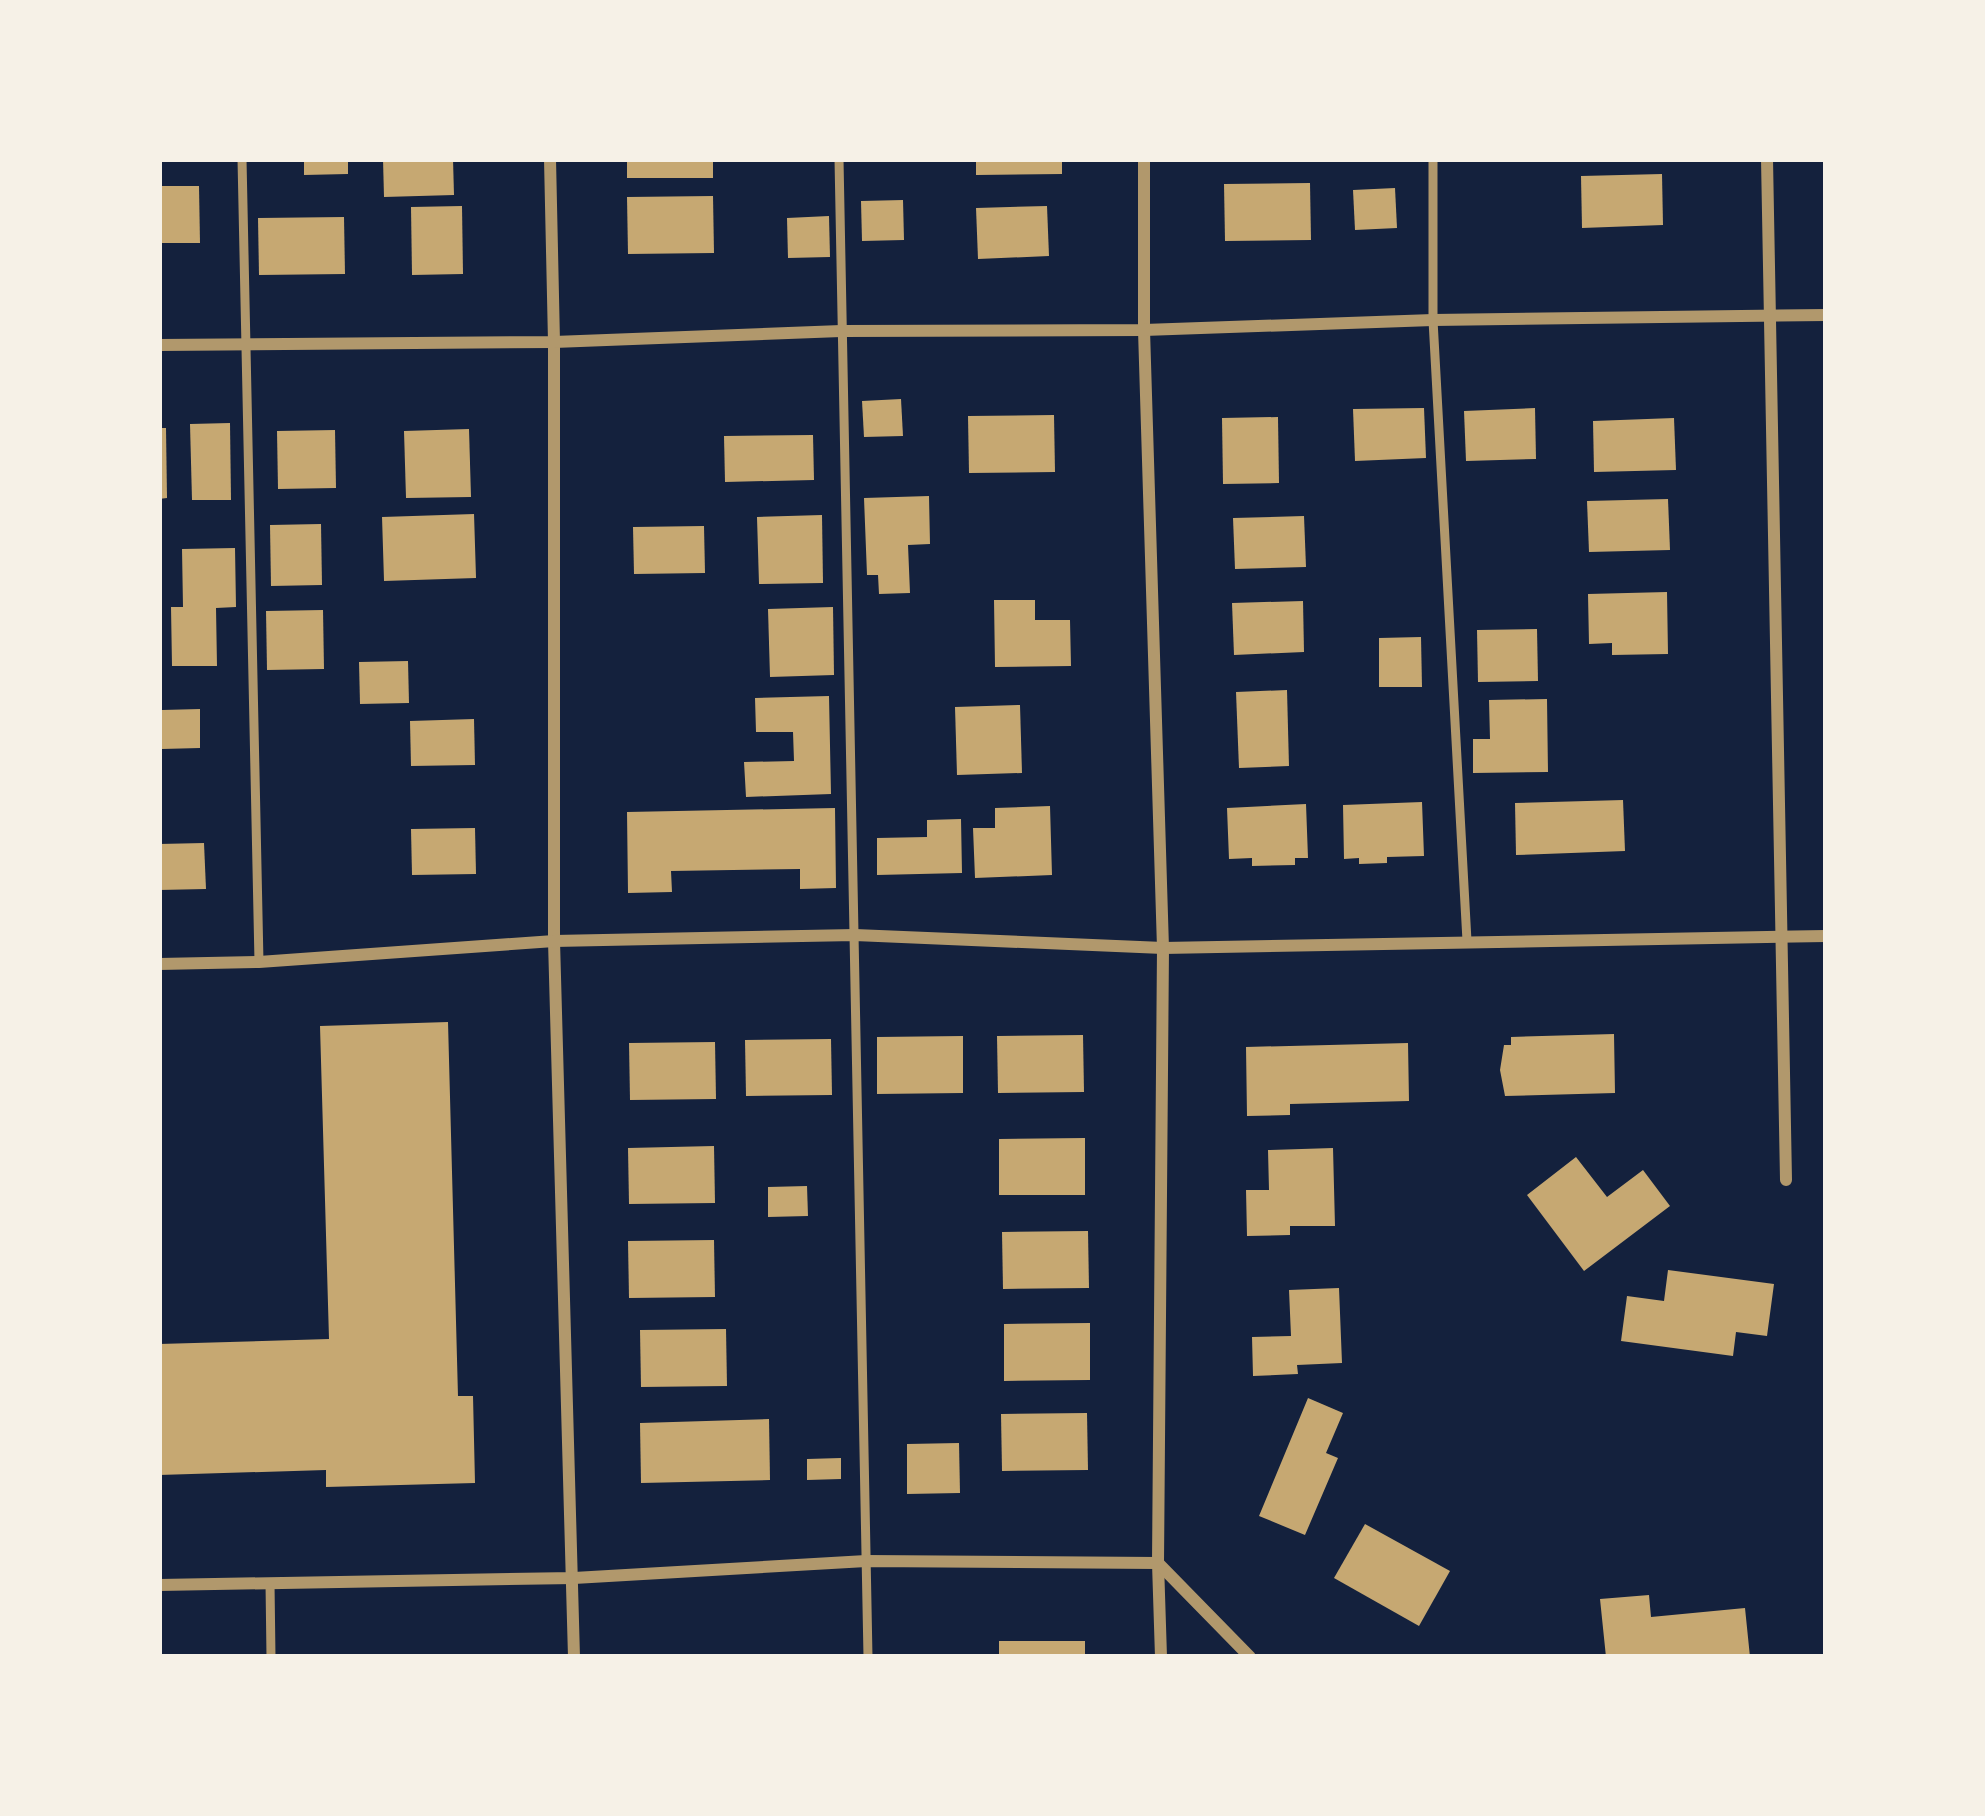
<svg xmlns="http://www.w3.org/2000/svg" width="1985" height="1816" viewBox="0 0 1985 1816" font-family="Commissioner,sans-serif">
  <rect width="100%" height="100%" fill="#14213d"/>
  <!-- building -->
  <g fill="#c6a872">
    <path d="M304,159H348V174L304,175Z"/>
    <path d="M383,159H453L454,195L384,197Z"/>
    <rect x="627" y="159" width="86" height="19"/>
    <path d="M976,159H1062V174L976,175Z"/>
    <path d="M1662,174L1663,225L1582,228L1581,176Z"/>
    <path d="M1310,183L1311,240L1225,241L1224,184Z"/>
    <path d="M159,186H199L200,243H159Z"/>
    <path d="M1395,188L1397,228L1355,230L1353,190Z"/>
    <path d="M713,196L714,253L628,254L627,197Z"/>
    <path d="M903,200L904,240L862,241L861,201Z"/>
    <path d="M462,206L463,274L412,275L411,207Z"/>
    <path d="M1047,206L1049,256L978,259L976,208Z"/>
    <path d="M829,216L830,257L788,258L787,218Z"/>
    <path d="M344,217L345,274L259,275L258,218Z"/>
    <path d="M901,399L903,436L864,437L862,401Z"/>
    <path d="M1424,408L1426,458L1355,461L1353,409Z"/>
    <path d="M1535,408L1536,459L1466,461L1464,411Z"/>
    <path d="M1054,415L1055,472L969,473L968,416Z"/>
    <path d="M1278,417L1279,483L1223,484L1222,418Z"/>
    <path d="M1674,418L1676,470L1594,472L1593,421Z"/>
    <path d="M230,423L231,500H192L190,424Z"/>
    <path d="M159,428H166L167,498L159,499Z"/>
    <path d="M469,429L471,497L406,498L404,431Z"/>
    <path d="M335,430L336,488L278,489L277,431Z"/>
    <path d="M813,435L814,480L725,482L724,436Z"/>
    <path d="M929,496L930,544L908,545L910,593L879,594L878,575H867L864,498Z"/>
    <path d="M1668,499L1670,550L1589,552L1587,501Z"/>
    <path d="M474,514L476,578L384,581L382,517Z"/>
    <path d="M822,515L823,583L759,584L757,517Z"/>
    <path d="M1304,516L1306,567L1235,569L1233,518Z"/>
    <path d="M321,524L322,585L271,586L270,525Z"/>
    <path d="M704,526L705,573L634,574L633,527Z"/>
    <path d="M235,548L236,607L216,608L217,666H172L171,607H183L182,549Z"/>
    <path d="M1667,592L1668,654L1612,655V643L1589,644L1588,594Z"/>
    <path d="M994,600H1035V620H1070L1071,666L995,667Z"/>
    <path d="M1303,601L1304,652L1234,655L1232,603Z"/>
    <path d="M833,607L834,675L770,677L768,609Z"/>
    <path d="M323,610L324,669L267,670L266,611Z"/>
    <path d="M1537,629L1538,681L1478,682L1477,630Z"/>
    <path d="M1421,637L1422,687H1379V638Z"/>
    <path d="M408,661L409,703L360,704L359,662Z"/>
    <path d="M1287,690L1289,766L1239,768L1236,692Z"/>
    <path d="M829,696L831,794L746,797L744,762L794,761L793,732H756L755,698Z"/>
    <path d="M1547,699L1548,772L1473,773V739H1490L1489,700Z"/>
    <path d="M1020,705L1022,773L957,775L955,707Z"/>
    <path d="M200,709V748L162,749V710Z"/>
    <path d="M474,719L475,765L411,766L410,721Z"/>
    <path d="M1623,800L1625,851L1516,855L1515,803Z"/>
    <path d="M1422,802L1424,856L1387,857V863L1359,864V858L1344,859L1343,805Z"/>
    <path d="M1306,804L1308,858H1295V865L1252,866V858L1229,859L1227,808Z"/>
    <path d="M1050,806L1052,875L975,878L973,828H995V808Z"/>
    <path d="M835,808L836,888L800,889V869L671,871L672,892L628,893L627,812Z"/>
    <path d="M961,819L962,873L877,875V838L927,837V820Z"/>
    <path d="M475,828L476,874L412,875L411,829Z"/>
    <path d="M204,843L206,889L159,890V844Z"/>
    <path d="M448,1022L458,1396H473L475,1483L326,1487V1470L159,1475V1344L329,1339L320,1026Z"/>
    <path d="M1614,1034L1615,1093L1505,1096L1500,1070L1504,1045H1511V1037Z"/>
    <path d="M1083,1035L1084,1092L998,1093L997,1036Z"/>
    <path d="M963,1036V1093L877,1094V1037Z"/>
    <path d="M831,1039L832,1095L746,1096L745,1040Z"/>
    <path d="M715,1042L716,1099L630,1100L629,1043Z"/>
    <path d="M1408,1043L1409,1101L1290,1104V1115L1247,1116L1246,1047Z"/>
    <path d="M1085,1138V1195H999V1139Z"/>
    <path d="M714,1146L715,1203L629,1204L628,1148Z"/>
    <path d="M1333,1148L1335,1226H1290V1235L1247,1236L1246,1190H1269L1268,1150Z"/>
    <path d="M1576,1157L1607,1197L1643,1170L1670,1206L1584,1271L1527,1195Z"/>
    <path d="M807,1186L808,1216L768,1217V1187Z"/>
    <path d="M1088,1231L1089,1288L1003,1289L1002,1232Z"/>
    <path d="M714,1240L715,1297L629,1298L628,1241Z"/>
    <path d="M1668,1270L1774,1284L1767,1336L1736,1332L1733,1356L1621,1341L1627,1296L1664,1301Z"/>
    <path d="M1339,1288L1342,1363L1297,1365L1298,1374L1253,1376L1252,1337L1291,1336L1289,1290Z"/>
    <path d="M1090,1323V1380L1004,1381V1324Z"/>
    <path d="M726,1329L727,1386L641,1387L640,1330Z"/>
    <path d="M1308,1398L1343,1413L1326,1453L1338,1458L1305,1535L1259,1516Z"/>
    <path d="M1087,1413L1088,1470L1002,1471L1001,1414Z"/>
    <path d="M769,1419L770,1480L641,1483L640,1423Z"/>
    <path d="M959,1443L960,1493L907,1494V1444Z"/>
    <path d="M841,1458V1479L807,1480V1459Z"/>
    <path d="M1365,1524L1450,1571L1419,1626L1334,1578Z"/>
    <path d="M1649,1595L1651,1617L1745,1608L1750,1657H1606L1600,1599Z"/>
    <rect x="999" y="1641" width="86" height="16"/>
  </g>
  <g fill="none" stroke-linecap="round" stroke-linejoin="round">
    <!-- service -->
    <g stroke="#b1986c" stroke-width="9">
      <path d="M242,159L259,962"/>
      <path d="M839,159L868,1657"/>
      <path d="M1433,159V320L1467,941"/>
      <path d="M270,1583L271,1657"/>
    </g>
    <!-- minor -->
    <g stroke="#b1986c" stroke-width="12">
      <path d="M550,159L554,342V941L574,1657"/>
      <path d="M1144,159V330L1163,948L1158,1563L1161,1657"/>
      <path d="M1767,159L1786,1180"/>
      <path d="M159,345L554,342L841,331L1144,330L1433,320L1826,315"/>
      <path d="M159,964L259,962L554,941L855,935L1163,948L1826,936"/>
      <path d="M159,1585L574,1578L866,1561L1158,1563L1250,1657"/>
    </g>
  </g>
  <!-- border -->
  <rect width="1985" height="1816" fill="none" stroke="#f6f1e7" stroke-width="324"/>
</svg>
